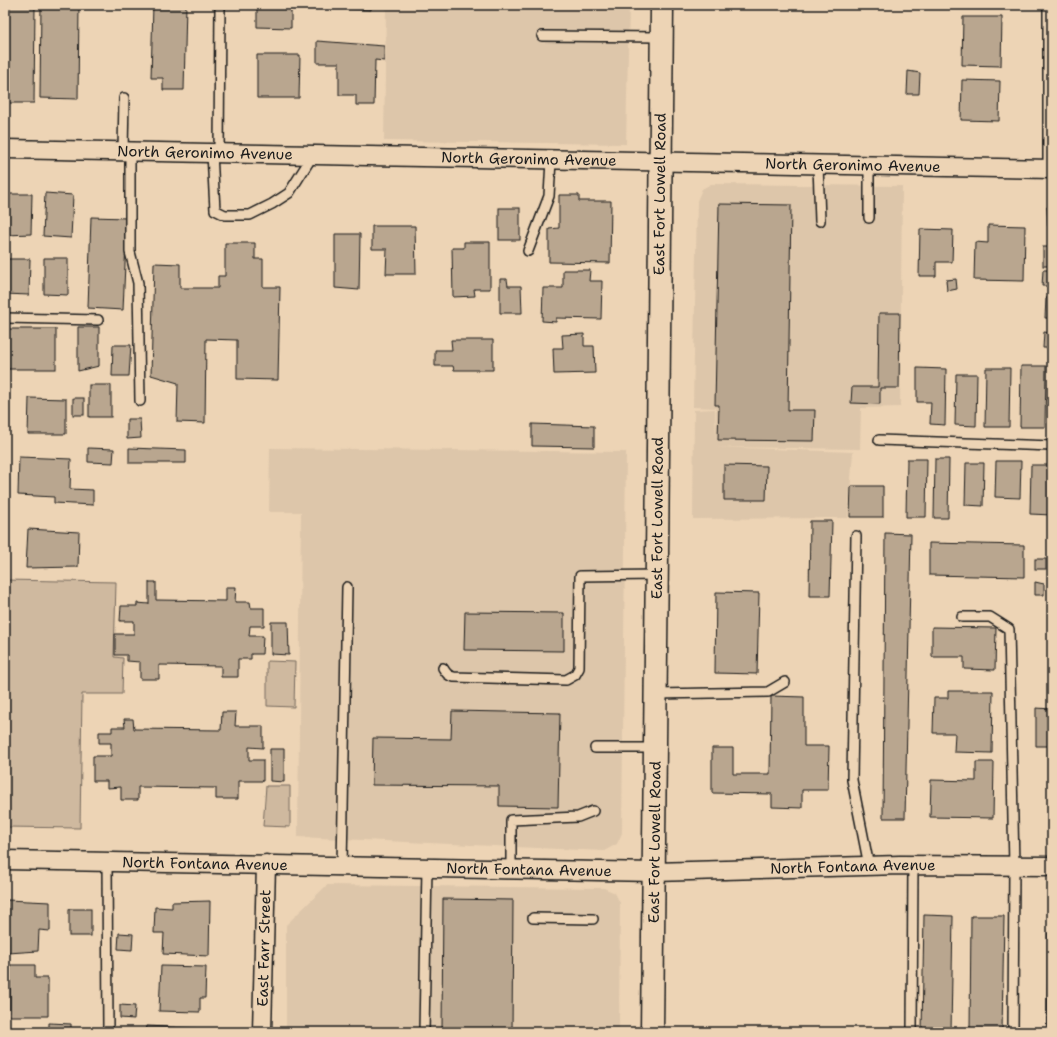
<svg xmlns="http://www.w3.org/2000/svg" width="1057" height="1037" viewBox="0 0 1057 1037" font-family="'Shantell Sans',sans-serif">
  <rect width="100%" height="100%" fill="#edd4b5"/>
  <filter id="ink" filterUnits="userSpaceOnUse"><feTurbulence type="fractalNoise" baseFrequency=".025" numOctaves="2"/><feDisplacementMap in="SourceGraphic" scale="8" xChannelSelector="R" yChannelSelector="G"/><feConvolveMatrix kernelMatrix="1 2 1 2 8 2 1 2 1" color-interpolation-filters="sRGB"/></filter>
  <g filter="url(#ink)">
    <!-- built -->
    <g fill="#ddc6aa">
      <path d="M386,5H629L626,144L384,141Z"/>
      <path d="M711,184L902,186L900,407L861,408L860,449L715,447L853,452L848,518L693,519L694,410L715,409L716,438V408L693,407L697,201L702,189Z"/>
      <path d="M270,448L626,452L622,833L617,844L604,851L298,837L301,512H269Z"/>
      <path d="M327,885L604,888L615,893L620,903L619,1032H286V925Z"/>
    </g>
    <!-- green -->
    <g fill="#cfb99f" stroke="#766a5e">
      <path d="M5,580L116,582L114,657L123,658L122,694H82L80,828L5,827Z"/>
      <path d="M267,661L295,662L294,707L267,706Z"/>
      <path d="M266,786H290V827L263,826Z"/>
    </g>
    <!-- building -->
    <g fill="#b9a68f" stroke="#1c1c1c">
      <path d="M5,5H35L34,103H5Z"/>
      <path d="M41,5H79L78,99L40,98Z"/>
      <path d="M153,5H186L184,90H163V78H151Z"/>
      <path d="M257,5H291V28L257,27Z"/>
      <path d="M325,5H371V10L325,8Z"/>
      <path d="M963,17H1002L1001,66L962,65Z"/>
      <path d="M317,41L384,46V61L375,60L374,105H356V95H339V63H317Z"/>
      <path d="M257,55H300L299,98H257Z"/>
      <path d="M908,71L920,73L919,94H907Z"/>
      <path d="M962,80L1000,81L999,121L961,120Z"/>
      <path d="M45,193L73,195L71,238L43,236Z"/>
      <path d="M7,194H32L31,234L6,235Z"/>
      <path d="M559,195H579V201H611L610,263L549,262V229L559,228Z"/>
      <path d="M719,204L791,205L788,410H815L814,441L718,440L719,405H715Z"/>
      <path d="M1047,207H1052V226H1048Z"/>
      <rect x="499" y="208" width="21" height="32"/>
      <path d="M91,217L127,218L123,310L88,308Z"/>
      <path d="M988,225L1025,226L1024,281L974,280L975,242L988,243Z"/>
      <path d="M372,226H415L416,274H386L387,249H372Z"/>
      <path d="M920,229L953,230L952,262H936V276H919Z"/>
      <path d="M335,234H360L359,290L335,288Z"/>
      <path d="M464,242H490V289H474L475,296L453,297L452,248H464Z"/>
      <path d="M225,243H255V259H263V287H280L278,380L237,379V340L206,339L205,423L177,422L178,383L151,375L154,263L180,264V288H218V276H225Z"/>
      <rect x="1043" y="247" width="9" height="19"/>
      <path d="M44,258H68V295L44,294Z"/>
      <path d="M6,259H30L29,295L5,294Z"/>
      <path d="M563,270H590L589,281H602L601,319L556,318V322L542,321L543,288H563Z"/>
      <path d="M1043,270H1052V286H1042Z"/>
      <path d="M500,279H507L508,286H521L522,313H500Z"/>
      <path d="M956,279L957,289L947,291L946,280Z"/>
      <path d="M1046,298H1052V318H1045Z"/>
      <path d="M879,313H900L899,388H880V404L851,403L852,387H878Z"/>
      <path d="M78,327H99V366L78,371Z"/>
      <rect x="6" y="329" width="50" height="40"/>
      <path d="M1044,332L1052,333V348H1043Z"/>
      <path d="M584,334V346H594L595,373L554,374L553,348H563L562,335Z"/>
      <path d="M451,340H493V370H454L453,366H435V350H452Z"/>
      <path d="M113,345H131L129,376H112Z"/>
      <path d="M1021,366H1046L1045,427H1020Z"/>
      <path d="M917,368L946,369L945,425L930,424L931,402H917Z"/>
      <path d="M986,368H1010L1009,427H985Z"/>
      <path d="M956,374H977L976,426L955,425Z"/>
      <rect x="89" y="385" width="22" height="32"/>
      <path d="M29,398L66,399V434H28Z"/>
      <rect x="73" y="398" width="11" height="17"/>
      <path d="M127,419H140L141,438L127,439Z"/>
      <path d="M532,424L594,426V447L532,446Z"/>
      <path d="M88,448L114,449L113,463L88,462Z"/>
      <path d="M129,448L186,450V463H129Z"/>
      <path d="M19,457L71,459L70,489L93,490V505L54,503V497L18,495Z"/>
      <path d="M907,459H927L926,517H906Z"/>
      <path d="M935,459H949L948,518H934Z"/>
      <path d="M996,461H1021L1020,498L995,497Z"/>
      <path d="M966,463H984L983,506L965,505Z"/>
      <path d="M724,465L767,466L766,500H724Z"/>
      <path d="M1031,465H1052V515L1030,514Z"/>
      <path d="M851,486H883V517H850Z"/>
      <path d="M810,521H832L830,596H809Z"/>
      <path d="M28,529L79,532L78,567L26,568Z"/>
      <path d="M885,533L911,534L905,818H883Z"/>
      <path d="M929,543L1024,545V577L929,575Z"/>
      <rect x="1035" y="559" width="11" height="10"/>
      <path d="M149,582H156V600L226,601V587H236L235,602H250L251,608H264V626H250L249,636H263L262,654H251V659H238V677H221V666L159,665V679H140V662L127,661V655H115V634H134V621H120L121,606H137V603L149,604Z"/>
      <path d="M1035,582L1044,584V595H1035Z"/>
      <path d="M716,592L759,593L757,674L715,673Z"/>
      <path d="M1050,600H1052V647H1049Z"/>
      <path d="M465,612L564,613V651L464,650Z"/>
      <path d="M271,622H288L289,655L271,654Z"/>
      <path d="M932,627L996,628L995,670L964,669V657H932Z"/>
      <path d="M948,691H993L992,753L954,752L955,733H933L934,698H948Z"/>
      <path d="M771,696L804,697V746H829L828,790H802V808L772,807V794L712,793V748H733V774H770Z"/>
      <path d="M1036,708L1052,709V746H1036Z"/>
      <path d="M452,711L560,713L558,807L499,806V786L372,785L373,738L451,739Z"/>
      <path d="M222,712H236L235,726H263V748L249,747V760H263V781H238V799H216V788L138,787V800H121V787L107,788V781H93V756H111V743H99V732H112V727H125L124,719H133L134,729L221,730Z"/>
      <path d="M270,749H284V782L270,781Z"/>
      <path d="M976,762H994L993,818L930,817L931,780L976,781Z"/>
      <path d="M443,899L513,900L512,1032H442Z"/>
      <path d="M7,900L50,902V931L39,930L38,951L8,953Z"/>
      <path d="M210,901L209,956L163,954L164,933H154L155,907L172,908V902Z"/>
      <rect x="69" y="909" width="22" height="27"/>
      <path d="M924,915L953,916L951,1032H922Z"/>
      <path d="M971,916H1004L1002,1032H970Z"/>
      <path d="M119,933L133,934L132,950L118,949Z"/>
      <path d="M1048,933H1052V1032H1047Z"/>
      <path d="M10,965H35V978H48V1016H10Z"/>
      <path d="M161,966L206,967L205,998H200V1012L159,1011Z"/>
      <path d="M120,1005L135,1006L134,1019L120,1018Z"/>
      <path d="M49,1023L71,1024V1032H11V1031L49,1029Z"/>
      <path d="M147,1026L207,1029V1032H146Z"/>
      <path d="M304,1031L367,1032H304Z"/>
    </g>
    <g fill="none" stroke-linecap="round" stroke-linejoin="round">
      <defs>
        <g id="service">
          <path d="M542,36L662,37"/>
          <path d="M123,151L124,98"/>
          <path d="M130,151V252L138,283L140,401"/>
          <path d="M212,153L215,210L225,215H250L272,204L289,193L313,155"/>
          <path d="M219,153L220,5"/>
          <path d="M818,165L820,221"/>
          <path d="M869,166V218"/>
          <path d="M1048,169V5"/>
          <path d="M528,251L549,196L551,160"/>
          <path d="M5,318L98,320"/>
          <path d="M879,440L1052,446"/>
          <path d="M856,536L852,780L869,866"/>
          <path d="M962,617H990L1009,629L1014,866L1013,1032"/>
          <path d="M443,668C446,673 448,676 454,677L566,680L575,675L579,668L580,576L657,575"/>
          <path d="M656,694L768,692L785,682"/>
          <path d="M595,748H656"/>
          <path d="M107,862L108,1032"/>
          <path d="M342,866L347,587"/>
          <path d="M511,869V820L578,817L593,811"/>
          <path d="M533,918L593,919"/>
          <path d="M424,1032L427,867"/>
          <path d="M912,1032L913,865"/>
        </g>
        <g id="minor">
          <path id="s1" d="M5,149L1052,169"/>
          <path id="s2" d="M5,860L655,872L900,865L1052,866"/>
          <path id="s3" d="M262,1032L266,864"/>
        </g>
        <g id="secondary">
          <path id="s4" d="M652,1032C658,690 657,347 662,5"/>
        </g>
      </defs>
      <!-- service casing -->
      <use href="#service" stroke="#1c1c1c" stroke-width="12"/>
      <!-- minor casing -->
      <use href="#minor" stroke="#1c1c1c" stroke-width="21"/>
      <!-- secondary casing -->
      <use href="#secondary" stroke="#1c1c1c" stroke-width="25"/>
      <!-- service -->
      <use href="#service" stroke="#edd4b5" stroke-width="9"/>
      <!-- minor -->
      <use href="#minor" stroke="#edd4b5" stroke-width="18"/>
      <!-- secondary -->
      <use href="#secondary" stroke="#edd4b5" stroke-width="22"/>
    </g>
  </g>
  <g text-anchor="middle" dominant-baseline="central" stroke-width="4" stroke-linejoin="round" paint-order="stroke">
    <!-- street labels -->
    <g font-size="15" fill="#1c1c1c" stroke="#edd4b5">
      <text stroke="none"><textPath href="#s1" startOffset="200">North Geronimo Avenue</textPath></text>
      <text stroke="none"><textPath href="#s1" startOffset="524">North Geronimo Avenue</textPath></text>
      <text stroke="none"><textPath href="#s1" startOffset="848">North Geronimo Avenue</textPath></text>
      <text stroke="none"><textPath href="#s4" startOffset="838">East Fort Lowell Road</textPath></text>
      <text stroke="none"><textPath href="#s4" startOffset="514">East Fort Lowell Road</textPath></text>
      <text stroke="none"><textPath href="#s4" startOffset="190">East Fort Lowell Road</textPath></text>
      <text stroke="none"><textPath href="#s2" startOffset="200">North Fontana Avenue</textPath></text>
      <text stroke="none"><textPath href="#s2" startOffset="848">North Fontana Avenue</textPath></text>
      <text stroke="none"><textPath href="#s2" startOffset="524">North Fontana Avenue</textPath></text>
      <text stroke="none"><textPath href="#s3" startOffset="84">East Farr Street</textPath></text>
    </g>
  </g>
  <!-- margin -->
  <rect width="1057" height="1037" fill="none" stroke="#edd4b5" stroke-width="20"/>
  <rect x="10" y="10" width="1037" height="1017" fill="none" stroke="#1c1c1c" stroke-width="1.5" filter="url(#ink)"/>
</svg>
